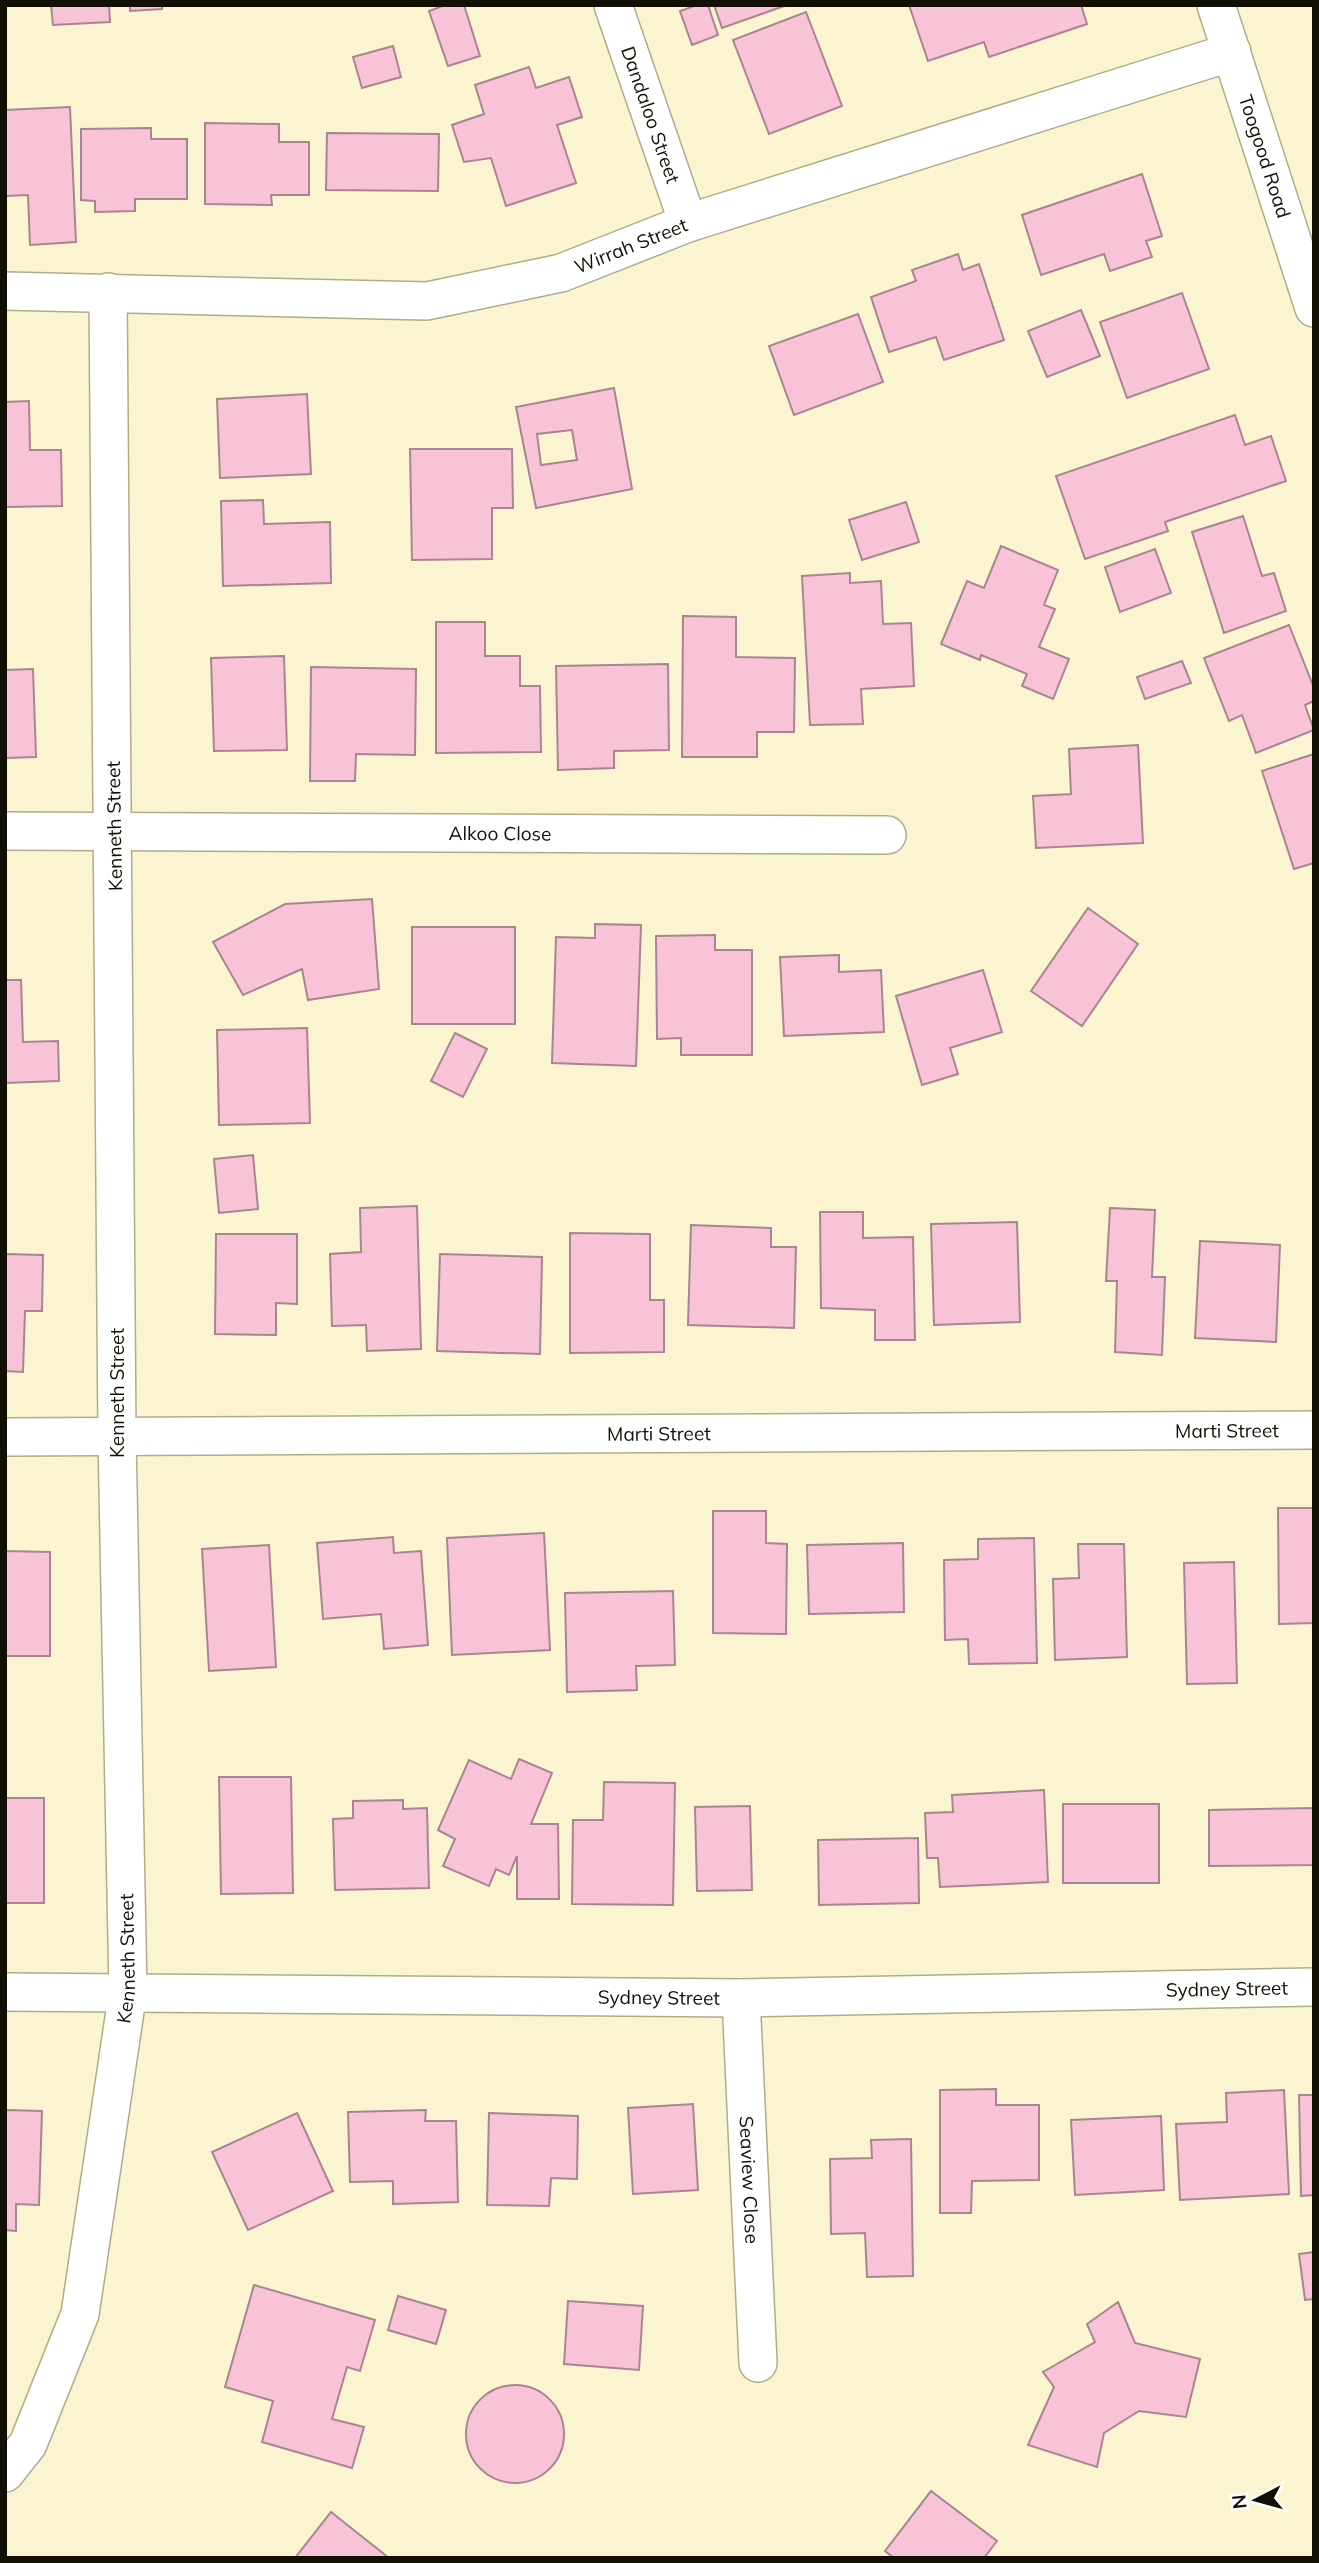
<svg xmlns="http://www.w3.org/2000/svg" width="1319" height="2563" viewBox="0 0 1319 2563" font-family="Mulish,sans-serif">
  <rect width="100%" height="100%" fill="#fbf4d1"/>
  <!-- building -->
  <g fill="#f9c3d7" stroke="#a88591" stroke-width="2" fill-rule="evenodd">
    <path d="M51,5H109L110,22L53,25Z"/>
    <path d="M130,5H162V9L130,11Z"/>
    <path d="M445,5H464L480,56L448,66L429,11Z"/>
    <path d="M697,5H708L718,35L692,45L680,11Z"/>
    <path d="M714,5H787L722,28Z"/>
    <path d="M909,5H1081L1087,24L989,57L984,42L928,61Z"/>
    <path d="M806,12L842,106L769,134L733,40Z"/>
    <path d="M393,46L401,77L362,88L353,57Z"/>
    <path d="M529,67L536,88L569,77L582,117L557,125L576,183L506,206L491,158L464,162L452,125L484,114L475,85Z"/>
    <path d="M70,107L76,242L30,245L28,195L5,196V110Z"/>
    <path d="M205,123L279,124V142H309V195H271L272,205L205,204Z"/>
    <path d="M151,128V139H187V199H135V211L95,212V201L81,200V129Z"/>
    <path d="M327,133L439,134L438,191L326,190Z"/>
    <path d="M1142,174L1162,236L1146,241L1152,257L1110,271L1104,254L1041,275L1022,215Z"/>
    <path d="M958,254L963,270L979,264L1004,340L944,360L936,337L889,352L871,297L916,281L912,270Z"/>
    <path d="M1182,293L1209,369L1127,398L1100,322Z"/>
    <path d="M1081,310L1100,356L1047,377L1028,331Z"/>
    <path d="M858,314L883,382L794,415L769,346Z"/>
    <path d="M614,388L632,489L536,508L516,407ZM572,430L577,460L541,465L537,434Z"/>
    <path d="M307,394L311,474L220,478L217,399Z"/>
    <path d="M29,401L30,450H61L62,506L5,507V402Z"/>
    <path d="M1235,415L1245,445L1271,436L1286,481L1165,522L1168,531L1085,559L1056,476Z"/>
    <path d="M410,449H512L513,508H492V559L412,560Z"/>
    <path d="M263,500L264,524L330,522L331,583L223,586L221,501Z"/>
    <path d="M906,502L919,542L862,560L849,520Z"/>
    <path d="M1243,516L1262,576L1274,573L1286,611L1224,633L1192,532Z"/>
    <path d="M1001,546L1058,570L1044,605L1055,609L1039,647L1069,659L1053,699L1022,686L1027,674L981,655L980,660L941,644L967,581L984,588Z"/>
    <path d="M1155,549L1171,593L1120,612L1105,567Z"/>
    <path d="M850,573V583L881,581L883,624L911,623L914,686L861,689L863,724L810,725L802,576Z"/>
    <path d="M683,616L736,617V657L795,658L794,732H757V757H682Z"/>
    <path d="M436,622H485V656H520V686H540L541,752L436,753Z"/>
    <path d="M1289,625L1314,688V701L1305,705L1314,730L1256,753L1242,715L1229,721L1204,658Z"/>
    <path d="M284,656L287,750L214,751L211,658Z"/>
    <path d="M1182,661L1191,683L1145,699L1137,677Z"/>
    <path d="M668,664L669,750L614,751V768L558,770L556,666Z"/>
    <path d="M311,667L416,669L415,755L356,754L355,781H310Z"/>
    <path d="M33,669L36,757L5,758V670Z"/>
    <path d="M1138,745L1143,843L1036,848L1033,796L1071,794L1069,749Z"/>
    <path d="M1314,754V863L1294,869L1262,771Z"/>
    <path d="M372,899L379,989L308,1000L302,969L243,995L213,942L285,904Z"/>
    <path d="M1088,908L1138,944L1082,1026L1031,991Z"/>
    <path d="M595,924L641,925L636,1066L552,1063L556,937L595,938Z"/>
    <rect x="412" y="927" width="103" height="97"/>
    <path d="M715,935V950H752V1055H681V1038L657,1039L656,936Z"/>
    <path d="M839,955V972L881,970L884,1032L784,1036L780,957Z"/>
    <path d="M983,970L1002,1032L950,1048L958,1074L922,1085L896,996Z"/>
    <path d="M5,980H21L23,1042L58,1041L59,1081L5,1083Z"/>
    <path d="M307,1028L310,1123L219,1125L217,1030Z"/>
    <path d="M455,1033L487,1049L463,1097L431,1081Z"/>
    <path d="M253,1155L258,1209L219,1213L214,1159Z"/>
    <path d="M417,1206L421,1349L367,1351L366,1325L332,1326L330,1254L361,1252L360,1208Z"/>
    <path d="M1110,1208L1155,1210L1152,1277H1165L1162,1355L1115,1352L1117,1281H1106Z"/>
    <path d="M820,1212H863V1238L913,1237L915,1340H875V1310L821,1308Z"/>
    <path d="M1017,1222L1020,1322L934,1325L931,1224Z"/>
    <path d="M691,1225L771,1228V1247H796L794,1328L688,1325Z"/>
    <path d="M570,1233L650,1234V1300H664V1352L570,1353Z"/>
    <path d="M216,1234H297V1304L276,1303V1335L215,1334Z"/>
    <path d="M1200,1241L1280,1245L1276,1342L1195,1338Z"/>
    <path d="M5,1254L43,1255L42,1311H25L23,1372L5,1371Z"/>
    <path d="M440,1254L542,1257L540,1354L437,1351Z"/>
    <path d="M1278,1508H1314V1623L1279,1624Z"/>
    <path d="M713,1511H766V1543L787,1544L786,1634L713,1633Z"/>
    <path d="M544,1533L550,1650L452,1655L447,1538Z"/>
    <path d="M393,1537L394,1553L421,1551L428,1645L384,1649L381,1614L323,1619L317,1543Z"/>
    <path d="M1034,1538L1037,1663L969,1664L968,1639L945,1640L944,1560L978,1559V1539Z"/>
    <path d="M903,1543L904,1612L809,1614L807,1545Z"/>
    <path d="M1078,1544H1124L1127,1657L1055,1660L1053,1579L1079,1578Z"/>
    <path d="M269,1545L276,1667L209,1671L202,1549Z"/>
    <path d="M5,1551L50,1552V1656H5Z"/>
    <path d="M1234,1562L1237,1683L1187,1684L1184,1563Z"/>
    <path d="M673,1591L675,1665L636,1666L637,1690L567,1692L565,1593Z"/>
    <path d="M519,1759L552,1773L531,1824H558L559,1899H517V1856L509,1875L496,1869L489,1886L443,1866L455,1839L438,1830L469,1760L511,1779Z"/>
    <path d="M219,1777H291L293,1893L221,1894Z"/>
    <path d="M604,1782L675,1783L673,1905L572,1904L573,1820H603Z"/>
    <path d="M1044,1790L1048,1882L940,1887L938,1858H927L925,1813L953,1812L952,1795Z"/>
    <rect x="5" y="1798" width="39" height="105"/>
    <path d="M403,1800V1809L427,1808L429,1888L335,1890L333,1819L353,1818V1801Z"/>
    <rect x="1063" y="1804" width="96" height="79"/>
    <path d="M750,1806L752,1890L697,1891L695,1807Z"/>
    <path d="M1314,1808V1865L1209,1866V1810Z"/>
    <path d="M918,1838L919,1903L819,1905L818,1840Z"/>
    <path d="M996,2089V2105H1039V2180L972,2181L971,2213H940V2090Z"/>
    <path d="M1284,2090L1289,2194L1180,2200L1176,2124L1227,2122L1226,2093Z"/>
    <path d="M1299,2095H1314V2195L1301,2196Z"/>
    <path d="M693,2104L698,2190L633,2194L628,2108Z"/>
    <path d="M5,2110L42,2111L39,2205L16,2204V2231L5,2230Z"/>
    <path d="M426,2110L425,2121H456L458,2202L393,2204V2181L350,2182L348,2112Z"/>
    <path d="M297,2113L333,2191L248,2230L212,2152Z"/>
    <path d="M489,2113L578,2116L577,2179L551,2178L549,2206L487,2205Z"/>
    <path d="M1161,2116L1164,2190L1075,2195L1071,2120Z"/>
    <path d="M911,2139L913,2276L867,2277L865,2233L831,2234L830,2159L872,2158L871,2140Z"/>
    <path d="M1314,2252V2299L1305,2300L1299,2254Z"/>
    <path d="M254,2285L375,2320L360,2371L347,2367L332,2419L364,2427L352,2468L262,2442L273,2401L225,2387Z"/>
    <path d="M398,2296L446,2310L436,2344L388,2330Z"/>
    <path d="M568,2301L643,2306L639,2370L564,2364Z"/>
    <path d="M1118,2302L1135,2343L1200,2359L1186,2417L1139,2411L1104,2433L1097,2467L1028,2445L1054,2387L1043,2372L1095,2342L1087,2324Z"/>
    <circle cx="515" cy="2434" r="49"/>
    <path d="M931,2491L997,2541L984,2558H894L885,2551Z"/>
    <path d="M331,2512L389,2558H295Z"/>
  </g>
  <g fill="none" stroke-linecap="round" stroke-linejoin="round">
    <defs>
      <g id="street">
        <path id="s1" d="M613,5L688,223"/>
        <path id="s2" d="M1216,5L1314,308"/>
        <path id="s3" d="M5,291L427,301L561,273L688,223L1232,52"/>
        <path id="s4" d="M5,831L887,835"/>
        <path id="s5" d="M5,1437L1314,1430"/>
        <path id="s6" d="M5,1992L741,1998L1314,1987"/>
        <path id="s7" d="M741,1998L758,2363"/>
        <path id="s8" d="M5,2473L28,2444L80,2314L128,1991L117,1438L108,292"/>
      </g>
    </defs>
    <!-- street casing -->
    <use href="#street" stroke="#b2ab8a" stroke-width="40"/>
    <!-- street -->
    <use href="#street" stroke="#fff" stroke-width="37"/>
  </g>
  <g text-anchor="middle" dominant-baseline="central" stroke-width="7" stroke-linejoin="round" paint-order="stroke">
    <!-- street labels -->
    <g font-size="19" fill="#120f04" stroke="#fff">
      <text stroke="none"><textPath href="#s1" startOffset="116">Dandaloo Street</textPath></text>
      <text stroke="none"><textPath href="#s2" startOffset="159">Toogood Road</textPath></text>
      <text stroke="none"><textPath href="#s3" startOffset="634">Wirrah Street</textPath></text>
      <text transform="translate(114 826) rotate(-91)">Kenneth Street</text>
      <text stroke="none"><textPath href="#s4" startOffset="495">Alkoo Close</textPath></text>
      <text transform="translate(117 1393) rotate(-90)">Kenneth Street</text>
      <text stroke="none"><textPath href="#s5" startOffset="1222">Marti Street</textPath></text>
      <text stroke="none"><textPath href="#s5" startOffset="654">Marti Street</textPath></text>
      <text stroke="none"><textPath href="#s8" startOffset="536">Kenneth Street</textPath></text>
      <text stroke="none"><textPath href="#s6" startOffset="1222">Sydney Street</textPath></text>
      <text stroke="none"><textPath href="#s6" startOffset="654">Sydney Street</textPath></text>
      <text stroke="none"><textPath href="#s7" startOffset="182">Seaview Close</textPath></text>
    </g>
  </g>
  <!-- border -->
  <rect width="1319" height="2563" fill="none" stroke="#120f04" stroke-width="14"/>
  <!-- north arrow -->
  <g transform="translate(1256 2500) rotate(264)" stroke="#ffffff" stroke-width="5" paint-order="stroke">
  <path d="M0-5L12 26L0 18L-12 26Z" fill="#120f04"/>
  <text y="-10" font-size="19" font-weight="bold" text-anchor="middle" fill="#120f04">N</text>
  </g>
</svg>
